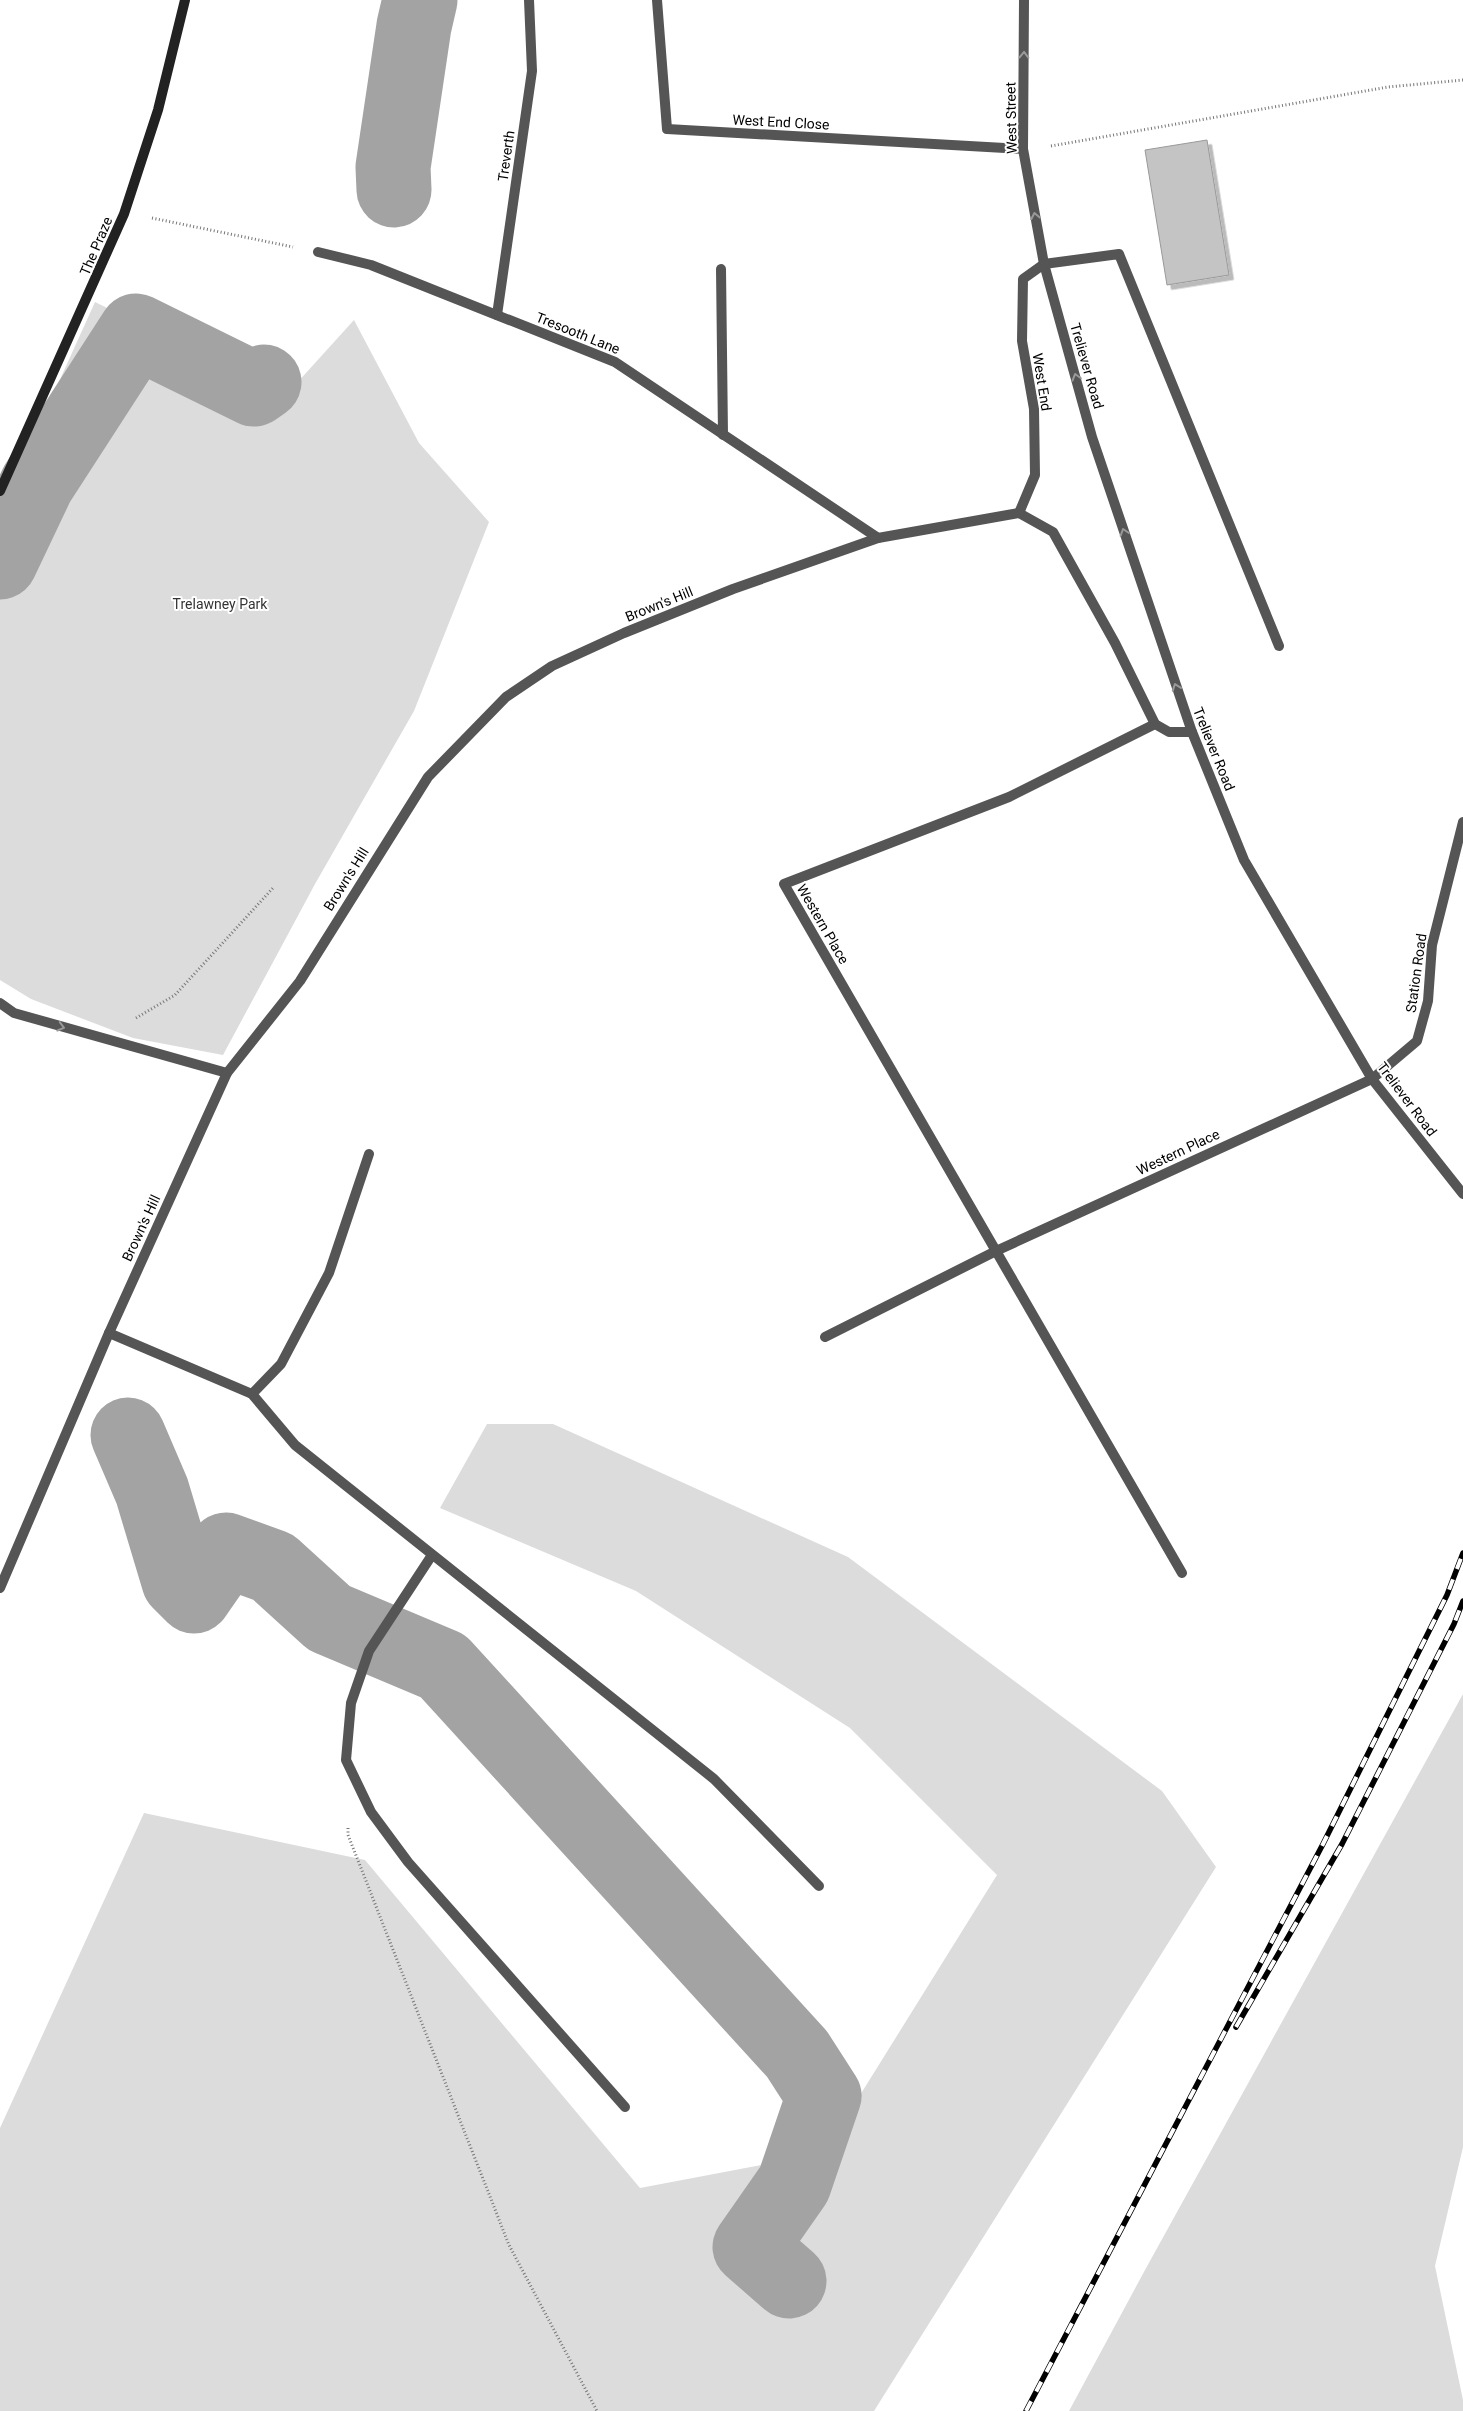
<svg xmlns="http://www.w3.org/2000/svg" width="1463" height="2411" viewBox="0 0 1463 2411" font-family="Roboto,sans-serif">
  <defs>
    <filter id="shadow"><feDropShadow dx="4.5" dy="4.5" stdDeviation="0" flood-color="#0004"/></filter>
  </defs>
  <rect width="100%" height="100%" fill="#fff"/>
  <!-- green -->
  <g fill="#dcdcdc">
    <path d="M95,302L286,395L354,320L419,443L489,522L414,711L315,884L223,1055L133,1038L31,999L0,980V512Z"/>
    <path d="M487,1424H553L848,1557L1162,1791L1216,1867L874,2411H0V2128L144,1813L365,1860L640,2188L824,2153L997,1875L850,1728L636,1591L440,1508Z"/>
    <path d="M1463,1694V2147L1435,2266L1463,2400V2411H1069L1145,2270Z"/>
  </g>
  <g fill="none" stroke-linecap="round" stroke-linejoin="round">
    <!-- river -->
    <g stroke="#a3a3a3" stroke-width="75">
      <path d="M394,190L393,167L414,26L420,0"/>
      <path d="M0,562L37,484L136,331L254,389L264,382"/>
      <path d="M128,1435L152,1491L179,1581L194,1596L226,1550L273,1567L329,1618L443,1666L797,2054L824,2096L794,2184L750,2247L789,2281"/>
    </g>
  </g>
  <!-- building -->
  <path fill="#c4c4c4" stroke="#999" filter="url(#shadow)" d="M1207,140L1229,275L1167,285L1145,150Z"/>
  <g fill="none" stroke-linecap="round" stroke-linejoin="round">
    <!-- path -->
    <g stroke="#777" stroke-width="3" stroke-dasharray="1 2.5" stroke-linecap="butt">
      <path d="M1051,146L1388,87L1463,80"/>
      <path d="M152,218L293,247"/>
      <path d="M136,1018L175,995L273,888"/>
      <path d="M348,1828V1835L509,2245L597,2411"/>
    </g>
    <!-- service -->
    <g stroke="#555" stroke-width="10">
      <path d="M1044,264L1119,254L1279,646"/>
      <path d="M721,269L723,435"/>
      <path d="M109,1333L252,1394L295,1445L714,1779L819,1886"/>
      <path d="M252,1394L281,1364L329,1273L369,1154"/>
      <path d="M432,1555L369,1651L351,1703L346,1760L371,1812L408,1862L625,2107"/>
    </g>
    <!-- minor -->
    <g stroke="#555" stroke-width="10">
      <path d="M657,0L667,129L1023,149"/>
      <path d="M318,252L371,265L615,362L878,538"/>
      <path d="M497,315L532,71L529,0"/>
      <path d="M1155,724L1009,797L784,884L1182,1573"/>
      <path d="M0,1003L14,1013L227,1073"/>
      <path d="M825,1337L996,1251L1372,1079"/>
    </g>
    <!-- tertiary -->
    <g stroke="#555" stroke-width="10">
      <path d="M1024,0L1023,149L1044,264L1092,437L1192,732L1244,860L1372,1079L1463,1194"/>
      <path d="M1019,513L1053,532L1115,643L1155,724L1169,732H1192"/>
      <path d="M1019,513L1035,475L1034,409L1022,341L1023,279L1044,264"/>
      <path d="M1372,1079L1417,1041L1428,1001L1432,945L1463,822"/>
      <path d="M0,1588L109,1333L227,1073L300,981L428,777L506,697L552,666L624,633L733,589L878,538L1019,513"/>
    </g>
    <!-- secondary -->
    <path stroke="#222" stroke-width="10" d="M0,491L124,214L158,110L185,0"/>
    <defs>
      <g id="rail">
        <path d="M1236,2027L1342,1844L1454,1624L1463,1601"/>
        <path d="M1026,2411L1323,1844L1447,1595L1463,1553"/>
      </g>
    </defs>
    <!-- rail casing -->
    <use href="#rail" stroke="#000" stroke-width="5.5"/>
    <!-- rail -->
    <use href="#rail" stroke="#fff" stroke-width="4" stroke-dasharray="11" stroke-linecap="butt"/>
  </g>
  <!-- one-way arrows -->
  <defs><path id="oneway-chevron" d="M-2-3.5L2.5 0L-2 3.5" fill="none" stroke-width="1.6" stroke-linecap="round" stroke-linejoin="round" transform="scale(1.25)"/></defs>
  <g stroke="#999">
    <use href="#oneway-chevron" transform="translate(1024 55) rotate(-89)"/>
    <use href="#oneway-chevron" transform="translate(1035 216) rotate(-101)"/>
    <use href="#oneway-chevron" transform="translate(1076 377) rotate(-106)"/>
    <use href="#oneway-chevron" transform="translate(1124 532) rotate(-108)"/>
    <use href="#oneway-chevron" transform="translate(1176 687) rotate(-110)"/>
    <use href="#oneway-chevron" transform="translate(61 1027) rotate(16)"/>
  </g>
  <g text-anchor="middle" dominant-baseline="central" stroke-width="4" stroke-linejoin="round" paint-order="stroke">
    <!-- street labels -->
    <g font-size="14" fill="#000" stroke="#fff">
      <text transform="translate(1011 118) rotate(-91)">West Street</text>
      <text transform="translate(781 122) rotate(3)">West End Close</text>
      <text transform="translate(506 156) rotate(-82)">Treverth</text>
      <text transform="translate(96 246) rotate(-67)">The Praze</text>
      <text transform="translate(578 333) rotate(22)">Tresooth Lane</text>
      <text transform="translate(1087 366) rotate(74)">Treliever Road</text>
      <text transform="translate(1042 382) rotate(81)">West End</text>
      <text transform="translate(659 604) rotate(-22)">Brown's Hill</text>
      <text transform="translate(1214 749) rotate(68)">Treliever Road</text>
      <text transform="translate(346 879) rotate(-58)">Brown's Hill</text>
      <text transform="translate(823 924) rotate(60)">Western Place</text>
      <text transform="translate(1416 973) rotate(-82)">Station Road</text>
      <text transform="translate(1407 1099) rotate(53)">Treliever Road</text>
      <text transform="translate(1178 1152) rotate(-25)">Western Place</text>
      <text transform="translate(141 1228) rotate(-65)">Brown's Hill</text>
    </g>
    <!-- park labels -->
    <g font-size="14" fill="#333" stroke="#fff">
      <text x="220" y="604">Trelawney Park</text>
    </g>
  </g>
</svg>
